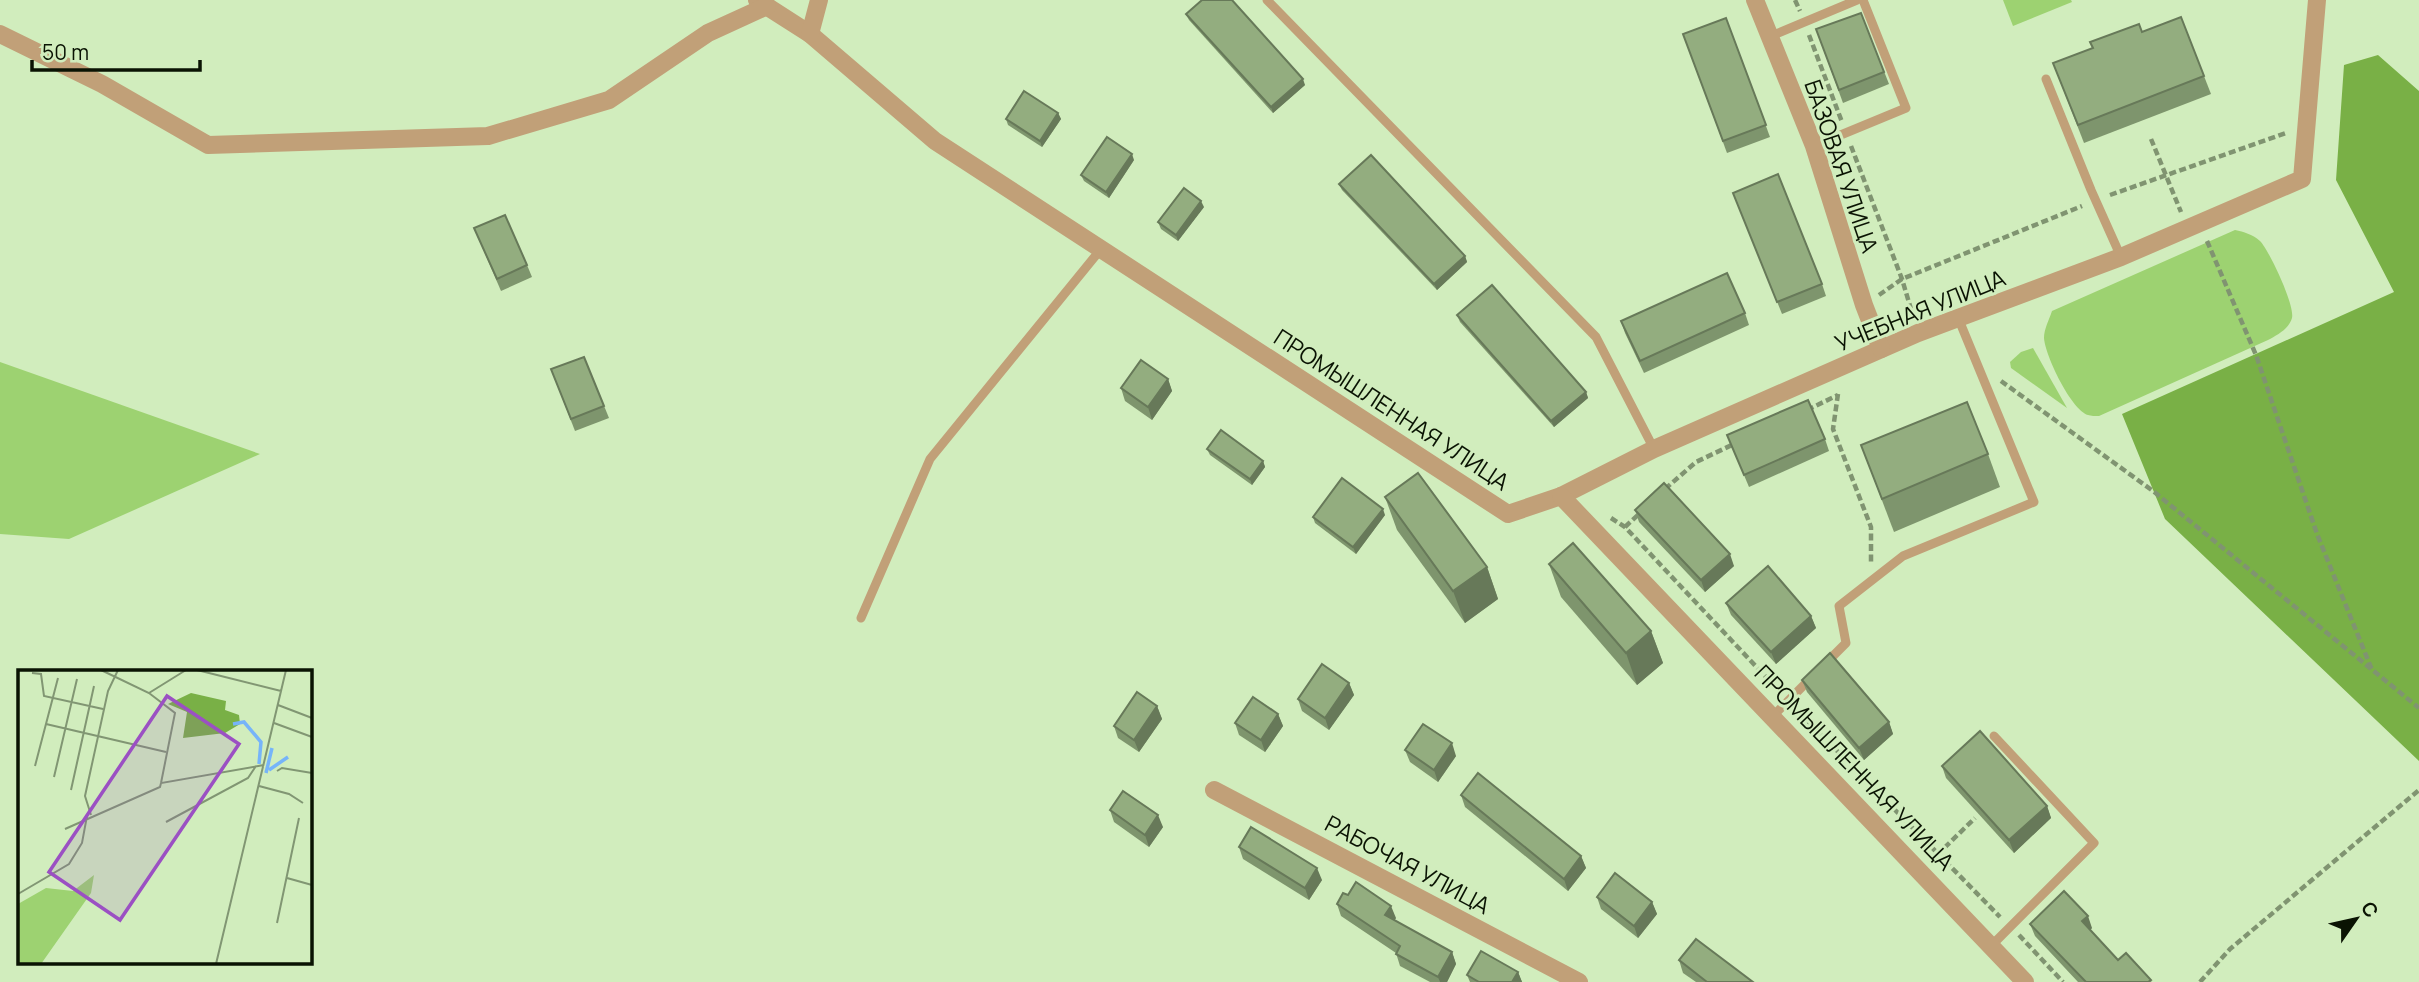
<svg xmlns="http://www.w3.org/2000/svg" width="2419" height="982" viewBox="0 0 2419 982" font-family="Manrope,sans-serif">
  <rect width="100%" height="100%" fill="#d1edbd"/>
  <!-- green -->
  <g fill="#9dd271">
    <path d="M2003,0H2071L2072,2L2013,26Z"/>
    <path d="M2235,230C2244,232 2252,234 2260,241C2269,250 2295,305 2292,318C2289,329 2277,335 2268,340L2099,416C2095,416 2091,416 2088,415C2071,410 2045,355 2044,338C2044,329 2049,320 2052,311Z"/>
    <path d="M2033,348L2067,408L2011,368L2010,362L2021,352Z"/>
    <path d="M0,362L260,454L69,539L0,534Z"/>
  </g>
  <!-- forest -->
  <path fill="#79b046" d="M2378,55L2419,91V761L2165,519L2122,414L2394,292L2336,180L2344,65Z"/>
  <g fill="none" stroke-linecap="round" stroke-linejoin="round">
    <!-- path -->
    <g stroke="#809471" stroke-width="4.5" stroke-dasharray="7 3.5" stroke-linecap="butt">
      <path d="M1795,0L1800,11"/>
      <path d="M1809,35L1842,122"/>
      <path d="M2151,139L2181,212"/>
      <path d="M1851,146L1902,279L1913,316"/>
      <path d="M2110,195L2286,133"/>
      <path d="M2207,241L2256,355L2317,534L2372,670"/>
      <path d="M1879,295L1902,279L2082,206"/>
      <path d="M2001,381L2153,491L2419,708"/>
      <path d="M1838,394L1833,429L1871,527V563"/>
      <path d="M1807,410L1838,395"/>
      <path d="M1665,489L1696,462L1736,443"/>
      <path d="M1611,518L1625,527L1780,692"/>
      <path d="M1625,527L1641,512"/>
      <path d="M1798,711L2000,917"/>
      <path d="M1937,855L1975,818"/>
      <path d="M2019,935L2063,982"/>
      <path d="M2200,982L2230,949L2419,790"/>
    </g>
    <!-- lane -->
    <g stroke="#c1a078" stroke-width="9">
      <path d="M1267,0L1596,337L1654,449"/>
      <path d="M1769,37L1857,0"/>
      <path d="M2046,79L2091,190L2121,257"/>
      <path d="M1814,146L1906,108L1863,0"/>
      <path d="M861,618L930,459L1101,249"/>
      <path d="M1826,663L1846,643L1839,606L1903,556L2034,502L1959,320"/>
      <path d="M1773,716L1812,677"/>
      <path d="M1991,946L2094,843L1994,736"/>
    </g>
    <!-- street -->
    <g stroke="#c1a078" stroke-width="18">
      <path d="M757,0L810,34L935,141L1508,514L1561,496L1654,449L1918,333L2121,257L2302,179L2317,0"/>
      <path d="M1755,0L1814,146L1864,305L1881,349"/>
      <path d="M0,34L102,84L208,145L488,136L609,100L708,33L767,6"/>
      <path d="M810,34L819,0"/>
      <path d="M1561,496L2025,982"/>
      <path d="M1214,790L1579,982"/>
    </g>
  </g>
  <!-- wall -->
  <g fill="#7e956d">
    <path d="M1861,13L1889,84L1843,103L1816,29Z"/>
    <path d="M1186,14L1305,85L1273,113L1189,20Z"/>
    <path d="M2181,17L2211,94L2084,143L2060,81L2142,32Z"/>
    <path d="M1726,18L1770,137L1727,153L1683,34Z"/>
    <path d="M1058,113L1061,119L1042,147L1008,125L1006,119Z"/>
    <path d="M1134,160L1109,198L1084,181L1081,175Z"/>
    <path d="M1339,184L1465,256L1467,262L1437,290L1342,190Z"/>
    <path d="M1738,205L1822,284L1826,296L1782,314Z"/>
    <path d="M1204,207L1178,241L1161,229L1158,222Z"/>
    <path d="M474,228L527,265L532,277L501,291Z"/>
    <path d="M1745,313L1749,325L1644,373L1625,333L1621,321Z"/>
    <path d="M1457,315L1586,392L1588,398L1554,427L1460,322Z"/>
    <path d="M584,357L609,418L575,431L551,369Z"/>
    <path d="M1168,379L1172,391L1152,420L1125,401L1121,388Z"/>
    <path d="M1727,435L1825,439L1829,451L1749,487Z"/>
    <path d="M1861,445L1988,454L2000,487L1894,532Z"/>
    <path d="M1207,449L1263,461L1265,467L1252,485L1210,455Z"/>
    <path d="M1385,497L1487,567L1498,599L1465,623L1397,530Z"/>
    <path d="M1635,510L1734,566L1705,592L1639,522Z"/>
    <path d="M1385,515L1356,554L1315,523L1313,517Z"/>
    <path d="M1549,564L1651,631L1663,663L1637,685L1561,597Z"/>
    <path d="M1726,603L1811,616L1816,628L1776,664L1731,615Z"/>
    <path d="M1802,680L1889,722L1893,734L1864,760L1807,692Z"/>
    <path d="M1349,683L1354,695L1329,730L1302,711L1298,699Z"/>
    <path d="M1157,706L1162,719L1139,752L1118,738L1114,726Z"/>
    <path d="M1278,714L1283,726L1265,752L1239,735L1235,723Z"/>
    <path d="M1405,750L1456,756L1438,782L1410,762Z"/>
    <path d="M1942,766L2047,806L2051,818L2014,853L1946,778Z"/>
    <path d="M1461,795L1581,856L1586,868L1568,891L1465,807Z"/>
    <path d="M1110,810L1163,827L1149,847L1114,822Z"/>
    <path d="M1239,847L1322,880L1309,900L1243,859Z"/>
    <path d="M1597,897L1652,902L1657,914L1638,938L1601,909Z"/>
    <path d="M1337,904L1396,918L1394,920L1452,952L1456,964L1447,982H1430L1400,966L1396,953L1341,916Z"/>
    <path d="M2030,924L2092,928L2090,930L2118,960L2152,982H2078L2035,936Z"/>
    <path d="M1679,960L1753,982H1696L1683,973Z"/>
    <path d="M1518,972L1522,982H1470L1467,975Z"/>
  </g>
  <!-- shaded-wall -->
  <g fill="#677959">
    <path d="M1303,79L1305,85L1273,113L1271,107Z"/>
    <path d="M1058,113L1061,119L1042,147L1040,141Z"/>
    <path d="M1132,154L1134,160L1109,198L1106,192Z"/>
    <path d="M1201,201L1204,207L1178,241L1176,235Z"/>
    <path d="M1465,256L1467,262L1437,290L1434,284Z"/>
    <path d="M1168,379L1172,391L1152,420L1148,407Z"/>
    <path d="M1586,392L1588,398L1554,427L1551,421Z"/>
    <path d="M1263,461L1265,467L1252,485L1250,479Z"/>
    <path d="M1383,509L1385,515L1356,554L1353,547Z"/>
    <path d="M1730,554L1734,566L1705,592L1701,580Z"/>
    <path d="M1487,567L1498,599L1465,623L1453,591Z"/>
    <path d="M1811,616L1816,628L1776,664L1771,652Z"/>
    <path d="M1651,631L1663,663L1637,685L1626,653Z"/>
    <path d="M1349,683L1354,695L1329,730L1325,718Z"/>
    <path d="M1157,706L1162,719L1139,752L1134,740Z"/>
    <path d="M1278,714L1283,726L1265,752L1261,740Z"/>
    <path d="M1889,722L1893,734L1864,760L1859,748Z"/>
    <path d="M1452,743L1456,756L1438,782L1434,770Z"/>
    <path d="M2047,806L2051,818L2014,853L2009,840Z"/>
    <path d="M1158,815L1163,827L1149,847L1145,835Z"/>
    <path d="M1581,856L1586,868L1568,891L1564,879Z"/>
    <path d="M1317,868L1322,880L1309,900L1305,888Z"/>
    <path d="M1652,902L1657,914L1638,938L1634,926Z"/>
    <path d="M1391,906L1396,918L1389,928L1385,915Z"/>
    <path d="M2088,916L2092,928L2087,933L2082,921Z"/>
    <path d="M1452,952L1456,964L1447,982H1440L1438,977Z"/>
    <path d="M1518,972L1522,982H1512Z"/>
  </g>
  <!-- building -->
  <g fill="#93ad7f" stroke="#677959" stroke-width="2">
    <path d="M1202,0H1232L1303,79L1271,107L1186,14Z"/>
    <path d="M1861,13L1884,72L1839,90L1816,29Z"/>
    <path d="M2181,17L2204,76L2078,125L2053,63L2093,48L2090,42L2139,24L2142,32Z"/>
    <path d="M1726,18L1766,125L1723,141L1683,34Z"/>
    <path d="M1024,91L1058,113L1040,141L1006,119Z"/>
    <path d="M1107,137L1132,154L1106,192L1081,175Z"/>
    <path d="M1371,155L1465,256L1434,284L1339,184Z"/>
    <path d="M1778,174L1822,284L1777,302L1733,193Z"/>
    <path d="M1184,188L1201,201L1176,235L1158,222Z"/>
    <path d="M505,215L527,265L497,279L474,228Z"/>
    <path d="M1727,273L1745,313L1640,361L1621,321Z"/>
    <path d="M1492,285L1586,392L1551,421L1457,315Z"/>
    <path d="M584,357L604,406L571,419L551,369Z"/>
    <path d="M1141,360L1168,379L1148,407L1121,388Z"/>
    <path d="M1808,400L1825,439L1744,475L1727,435Z"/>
    <path d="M1967,402L1988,454L1882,499L1861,445Z"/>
    <path d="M1221,430L1263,461L1250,479L1207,449Z"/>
    <path d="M1418,473L1487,567L1453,591L1385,497Z"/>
    <path d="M1342,478L1383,509L1353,547L1313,517Z"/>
    <path d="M1664,483L1730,554L1701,580L1635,510Z"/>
    <path d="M1573,543L1651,631L1626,653L1549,564Z"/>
    <path d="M1768,566L1811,616L1771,652L1726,603Z"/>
    <path d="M1830,653L1889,722L1859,748L1802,680Z"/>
    <path d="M1322,664L1349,683L1325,718L1298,699Z"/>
    <path d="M1137,692L1157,706L1134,740L1114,726Z"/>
    <path d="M1253,697L1278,714L1261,740L1235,723Z"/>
    <path d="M1423,724L1452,743L1434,770L1405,750Z"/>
    <path d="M1980,731L2047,806L2009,840L1942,766Z"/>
    <path d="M1478,773L1581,856L1564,879L1461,795Z"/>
    <path d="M1123,791L1158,815L1145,835L1110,810Z"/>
    <path d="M1251,827L1317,868L1305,888L1239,847Z"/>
    <path d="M1615,873L1652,902L1634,926L1597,897Z"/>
    <path d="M1356,882L1391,906L1385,915L1452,952L1438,977L1396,954L1400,946L1337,904L1343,893L1348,895Z"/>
    <path d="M2064,891L2088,916L2082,921L2118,960L2126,953L2151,980L2148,982H2086L2030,924Z"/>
    <path d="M1696,939L1753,982H1707L1679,960Z"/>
    <path d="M1481,951L1518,972L1512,982H1479L1467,975Z"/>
  </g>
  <g text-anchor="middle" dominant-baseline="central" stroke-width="6" stroke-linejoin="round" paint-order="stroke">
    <!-- street labels -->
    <g font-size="23" fill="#0a1303" stroke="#d1edbd">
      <text transform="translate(1842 166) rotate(71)">БАЗОВАЯ УЛИЦА</text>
      <text transform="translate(1920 310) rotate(-22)">УЧЕБНАЯ УЛИЦА</text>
      <text transform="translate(1392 409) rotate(33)">ПРОМЫШЛЕННАЯ УЛИЦА</text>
      <text transform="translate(1855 767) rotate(46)">ПРОМЫШЛЕННАЯ УЛИЦА</text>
      <text transform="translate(1408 864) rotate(28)">РАБОЧАЯ УЛИЦА</text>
    </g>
  </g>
  <!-- overview -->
  <g transform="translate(18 670)">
    <rect width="294" height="294" fill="#d1edbd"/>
    <path d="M76,205L73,223L23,294H0V234L28,218L55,221Z" fill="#9dd271"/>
    <path d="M173,23L208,31L207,40L221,45L222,54L207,63L165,68L169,42L150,34Z" fill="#79b046"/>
    <path fill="none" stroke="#76b4f9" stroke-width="3.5" d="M215,54L226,52L243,72L241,94M251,100L270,87M248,103L254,78"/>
    <path fill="none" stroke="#819673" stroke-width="2" d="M83,0L131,23L157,43L143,113M179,0L263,21M14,3L23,4L26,26L85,39M131,23L168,0M260,35L294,48M256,53L294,67M28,54L148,82M17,96L40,8M259,101L264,98L294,103M36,107L59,9M241,116L271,124L285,133M53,120L76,16M73,145L67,126L90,21L100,0M148,152L230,108L238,96M47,159L142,117L143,113L246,95M269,208L294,215M0,224L51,194L64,173L69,146M259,253L281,148M198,294L268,0"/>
    <path fill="#9b50c3" fill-opacity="0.15" stroke="#9b50c3" stroke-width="3.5" d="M149,26L221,74L102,250L31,202Z"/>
    <rect width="294" height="294" fill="none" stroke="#0a1303" stroke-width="3.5"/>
  </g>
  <!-- north arrow -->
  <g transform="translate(2356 919) rotate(56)" stroke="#d1edbd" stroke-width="5" paint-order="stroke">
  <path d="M0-5L12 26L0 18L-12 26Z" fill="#0a1303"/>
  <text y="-10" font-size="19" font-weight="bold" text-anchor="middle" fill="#0a1303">С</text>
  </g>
  <!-- scale -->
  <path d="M32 60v10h168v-10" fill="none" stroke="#0a1303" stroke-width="3.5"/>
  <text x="42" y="60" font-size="21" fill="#0a1303" stroke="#d1edbd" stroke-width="5" paint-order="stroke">50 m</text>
</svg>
